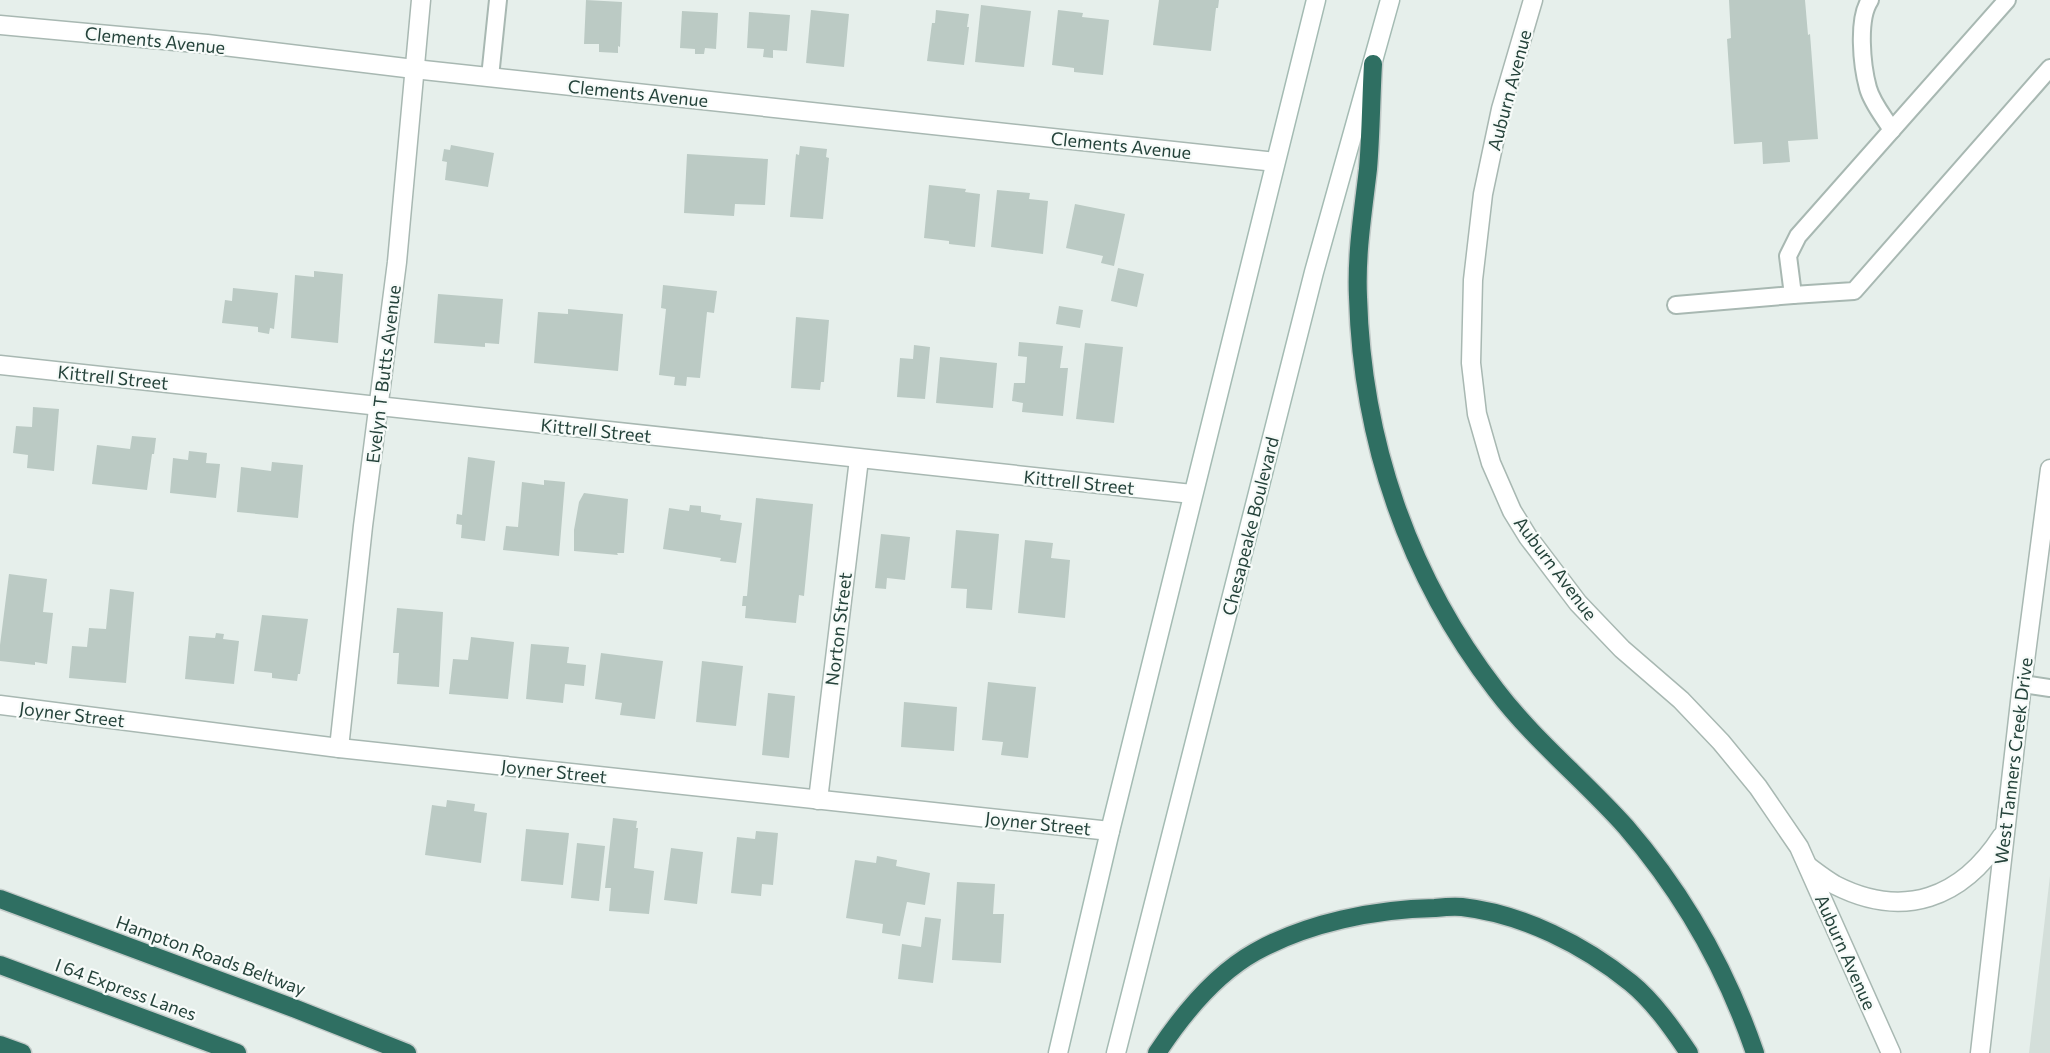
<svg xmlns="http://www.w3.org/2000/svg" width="2050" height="1053" viewBox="0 0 2050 1053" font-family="Commissioner,sans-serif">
  <rect width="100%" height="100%" fill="#e6efeb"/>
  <!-- built -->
  <path fill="#d4dfda" d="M2050,876V1053H2029Z"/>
  <!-- building -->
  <g fill="#bbcac4">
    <path d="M586,0L622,2L620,47L618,46V53L599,52V44H584Z"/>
    <path d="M1159,0H1219L1218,8H1216L1211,51L1153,45Z"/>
    <path d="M1729,0H1805L1808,35L1810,34L1818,139L1788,141L1790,162L1763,164L1762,142L1734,144L1727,39L1731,38Z"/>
    <path d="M981,5L1031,11L1024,67L975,62Z"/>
    <path d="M811,10L849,14L844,67L806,63Z"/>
    <path d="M936,10L969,14L967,27H969L964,65L927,61L932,23H935Z"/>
    <path d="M1058,10L1083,13L1082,17L1109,20L1103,75L1074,72V68L1052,65Z"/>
    <path d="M682,11L718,13L716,49L705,48L704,54H695V49L680,48Z"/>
    <path d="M749,12L790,15L787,51L773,50V58L763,57L764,49L747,48Z"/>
    <path d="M451,145L494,153L488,187L445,180L447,162L442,161L444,149L450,150Z"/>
    <path d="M800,146L827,149L826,157L829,158L823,219L790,217L796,154L799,155Z"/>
    <path d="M687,154L768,159L765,205L735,204L734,216L684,213Z"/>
    <path d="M929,185L966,189L965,192L980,194L975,247L949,244V241L924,238Z"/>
    <path d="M997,190L1030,193L1029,199L1048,201L1043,254L991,247Z"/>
    <path d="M1075,204L1125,214L1114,266L1101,263L1103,256L1066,248Z"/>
    <path d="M1118,268L1144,274L1137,307L1111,301Z"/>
    <path d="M314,271L343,274L338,343L291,338L295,275L314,277Z"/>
    <path d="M663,285L717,291L714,313L707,312L700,378L687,377L686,386L674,385L675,377L659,375L666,309L661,308Z"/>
    <path d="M233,288L278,293L274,329L270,328L269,334L258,332V327L222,323L225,300L232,301Z"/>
    <path d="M438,294L503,299L499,344L485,343V347L434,343Z"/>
    <path d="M1059,306L1083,310L1080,328L1056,324Z"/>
    <path d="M568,309L623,314L618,371L534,363L538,312L568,314Z"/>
    <path d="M796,317L829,320L824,382H821L820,390L791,388Z"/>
    <path d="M1019,342L1063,346L1060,368H1068L1063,416L1022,412L1023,403L1012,401L1014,383H1025L1027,357L1018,356Z"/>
    <path d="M1085,343L1123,347L1114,423L1076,419Z"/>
    <path d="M914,345L930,347L925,399L897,397L900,358L913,359Z"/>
    <path d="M940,357L997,363L993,408L936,403Z"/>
    <path d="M33,407L59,409L54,471L27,468L28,455L13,453L16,426L32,427Z"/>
    <path d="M132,436L156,438L154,454H152L147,490L92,484L97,445L130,449Z"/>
    <path d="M189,451L207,453L206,463L220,464L216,498L170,493L173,458L188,460Z"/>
    <path d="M468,457L495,461L485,541L461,538L462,525L456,524L457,514L462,515Z"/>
    <path d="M272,462L303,465L298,518L237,512L241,467L271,471Z"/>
    <path d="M544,480L565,482L559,556L503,550L506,526L518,527L522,482L544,485Z"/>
    <path d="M584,493L628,499L624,553H617L618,555L574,551V530L579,502Z"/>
    <path d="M756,498L813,504L804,596L799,595L796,623L745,618L746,606H742L743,596H747Z"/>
    <path d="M690,505L701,506V512L721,515L720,520L742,523L736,563L720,561L721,558L663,549L669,508L689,511Z"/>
    <path d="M956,530L999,534L992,610L966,608L967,589L951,588Z"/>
    <path d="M881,534L910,537L905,580L887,578L886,589L875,588Z"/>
    <path d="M1025,540L1053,543L1051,558L1070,560L1065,618L1018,613Z"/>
    <path d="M9,574L47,579L43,612L53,613L47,664L35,662V665L0,661V645Z"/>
    <path d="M110,589L134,592L126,683L69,678L72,646L87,647L89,628L106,629Z"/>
    <path d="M397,608L443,612L439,687L397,684L399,653H393Z"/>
    <path d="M262,615L308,619L300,674H298L297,681L272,678V673L254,671Z"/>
    <path d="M216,633L224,634L223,639L239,641L234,684L185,679L189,636L215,638Z"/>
    <path d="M471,637L514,642L508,699L449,694L453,659L468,660Z"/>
    <path d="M531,644L569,647L567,663L586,665L584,686L565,684L563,703L526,699Z"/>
    <path d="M601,653L663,661L655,719L620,715L622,703L595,699Z"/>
    <path d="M702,661L743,666L736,726L696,722Z"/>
    <path d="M988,682L1036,687L1028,758L1001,755L1003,742L982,740Z"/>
    <path d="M768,693L795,696L789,758L762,755Z"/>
    <path d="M904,702L957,707L954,751L901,747Z"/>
    <path d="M447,800L475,804L474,811L487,813L481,863L425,855L432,805L446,807Z"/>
    <path d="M613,818L637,821L636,828H638L634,868L654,871L649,914L609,911L611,888H605Z"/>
    <path d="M526,829L569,833L563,885L521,881Z"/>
    <path d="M756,831L778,833L773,885L762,884L761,896L731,893L737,837L755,839Z"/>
    <path d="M577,843L605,846L599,901L571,898Z"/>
    <path d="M671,848L703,852L697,904L664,900Z"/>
    <path d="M877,856L897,860L896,866L930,873L925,905L907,902L900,936L882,933L883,924L846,918L855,860L876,863Z"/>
    <path d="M957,882L995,884L993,914H1004L1001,963L952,960Z"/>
    <path d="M925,917L941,919L933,983L898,979L902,944L921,947Z"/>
  </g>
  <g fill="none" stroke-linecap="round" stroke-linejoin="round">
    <defs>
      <g id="lane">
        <path d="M1870,0C1857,19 1862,66 1868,88C1872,103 1884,117 1892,130"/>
        <path d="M2007,0L1798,236L1788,256L1793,295L1854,291L2050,68"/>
        <path d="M490,77L498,0"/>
        <path d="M1676,305L1793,295"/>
        <path d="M2022,684L2050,688"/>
      </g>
      <g id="street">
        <path d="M1533,0L1501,109L1483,194L1473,280L1471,363L1477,414L1491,463L1512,511L1528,537L1578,603L1622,649L1681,700L1721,742L1758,787L1799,847L1891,1053"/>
        <path d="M0,25L207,44L414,69L1275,162"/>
        <path d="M0,365L1192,494"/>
        <path d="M0,705L339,748L1110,831"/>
        <path d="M339,748L363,526L397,262L421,0"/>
        <path d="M818,800L859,459"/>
        <path d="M1809,867C1817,873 1826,880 1835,885C1904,920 1962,898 2002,836"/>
        <path d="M1980,1053L2022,684L2050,469"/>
      </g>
      <g id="secondary">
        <path d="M1058,1053L1110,831L1316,0"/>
        <path d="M1116,1053L1314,272L1390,0"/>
      </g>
      <g id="highway">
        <path d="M1373,64C1371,99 1371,134 1368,169C1363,212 1356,254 1358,297C1362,440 1408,576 1496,690C1534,740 1584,780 1626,827C1683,893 1727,971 1755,1053"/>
        <path d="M0,899L296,1009L407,1053"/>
        <path d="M0,965L237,1053"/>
        <path d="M0,1045L22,1053"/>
        <path d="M1157,1053C1182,1015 1214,975 1255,952C1307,923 1375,909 1435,908C1444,907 1453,906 1462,907C1523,914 1584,945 1631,983C1654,1002 1672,1028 1689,1053"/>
      </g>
    </defs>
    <!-- lane casing -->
    <use href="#lane" stroke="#a8b8b2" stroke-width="20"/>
    <!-- street casing -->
    <use href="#street" stroke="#a8b8b2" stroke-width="21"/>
    <!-- secondary casing -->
    <use href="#secondary" stroke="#a4bbb3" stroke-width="21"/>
    <!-- highway casing -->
    <use href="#highway" stroke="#c2cac8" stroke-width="21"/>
    <!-- lane -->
    <use href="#lane" stroke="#fff" stroke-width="16"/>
    <!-- street -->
    <use href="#street" stroke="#fff" stroke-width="18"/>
    <!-- secondary -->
    <use href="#secondary" stroke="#fff" stroke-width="18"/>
    <!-- highway -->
    <use href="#highway" stroke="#2f6f62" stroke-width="18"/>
  </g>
  <g text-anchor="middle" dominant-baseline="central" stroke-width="4.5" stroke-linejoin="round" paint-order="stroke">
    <!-- street labels -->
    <g font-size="18" fill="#24423a" stroke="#f7fbf9">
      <text transform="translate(155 40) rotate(6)">Clements Avenue</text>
      <text transform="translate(1509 90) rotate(-75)">Auburn Avenue</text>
      <text transform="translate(638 93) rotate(6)">Clements Avenue</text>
      <text transform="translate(1121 145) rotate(6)">Clements Avenue</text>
      <text transform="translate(383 374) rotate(-83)">Evelyn T Butts Avenue</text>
      <text transform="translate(113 377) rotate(6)">Kittrell Street</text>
      <text transform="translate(596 430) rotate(6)">Kittrell Street</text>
      <text transform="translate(1079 482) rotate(6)">Kittrell Street</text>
      <text transform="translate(1250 526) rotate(-76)">Chesapeake Boulevard</text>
      <text transform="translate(1556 568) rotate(53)">Auburn Avenue</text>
      <text transform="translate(838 629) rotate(-83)">Norton Street</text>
      <text transform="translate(72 714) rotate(7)">Joyner Street</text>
      <text transform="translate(2013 761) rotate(-83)">West Tanners Creek Drive</text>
      <text transform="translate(554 771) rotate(6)">Joyner Street</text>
      <text transform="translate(1038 823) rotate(6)">Joyner Street</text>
      <text transform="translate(1846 952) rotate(66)">Auburn Avenue</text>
      <text transform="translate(211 955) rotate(20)">Hampton Roads Beltway</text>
      <text transform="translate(126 989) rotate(20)">I 64 Express Lanes</text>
    </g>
  </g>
</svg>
